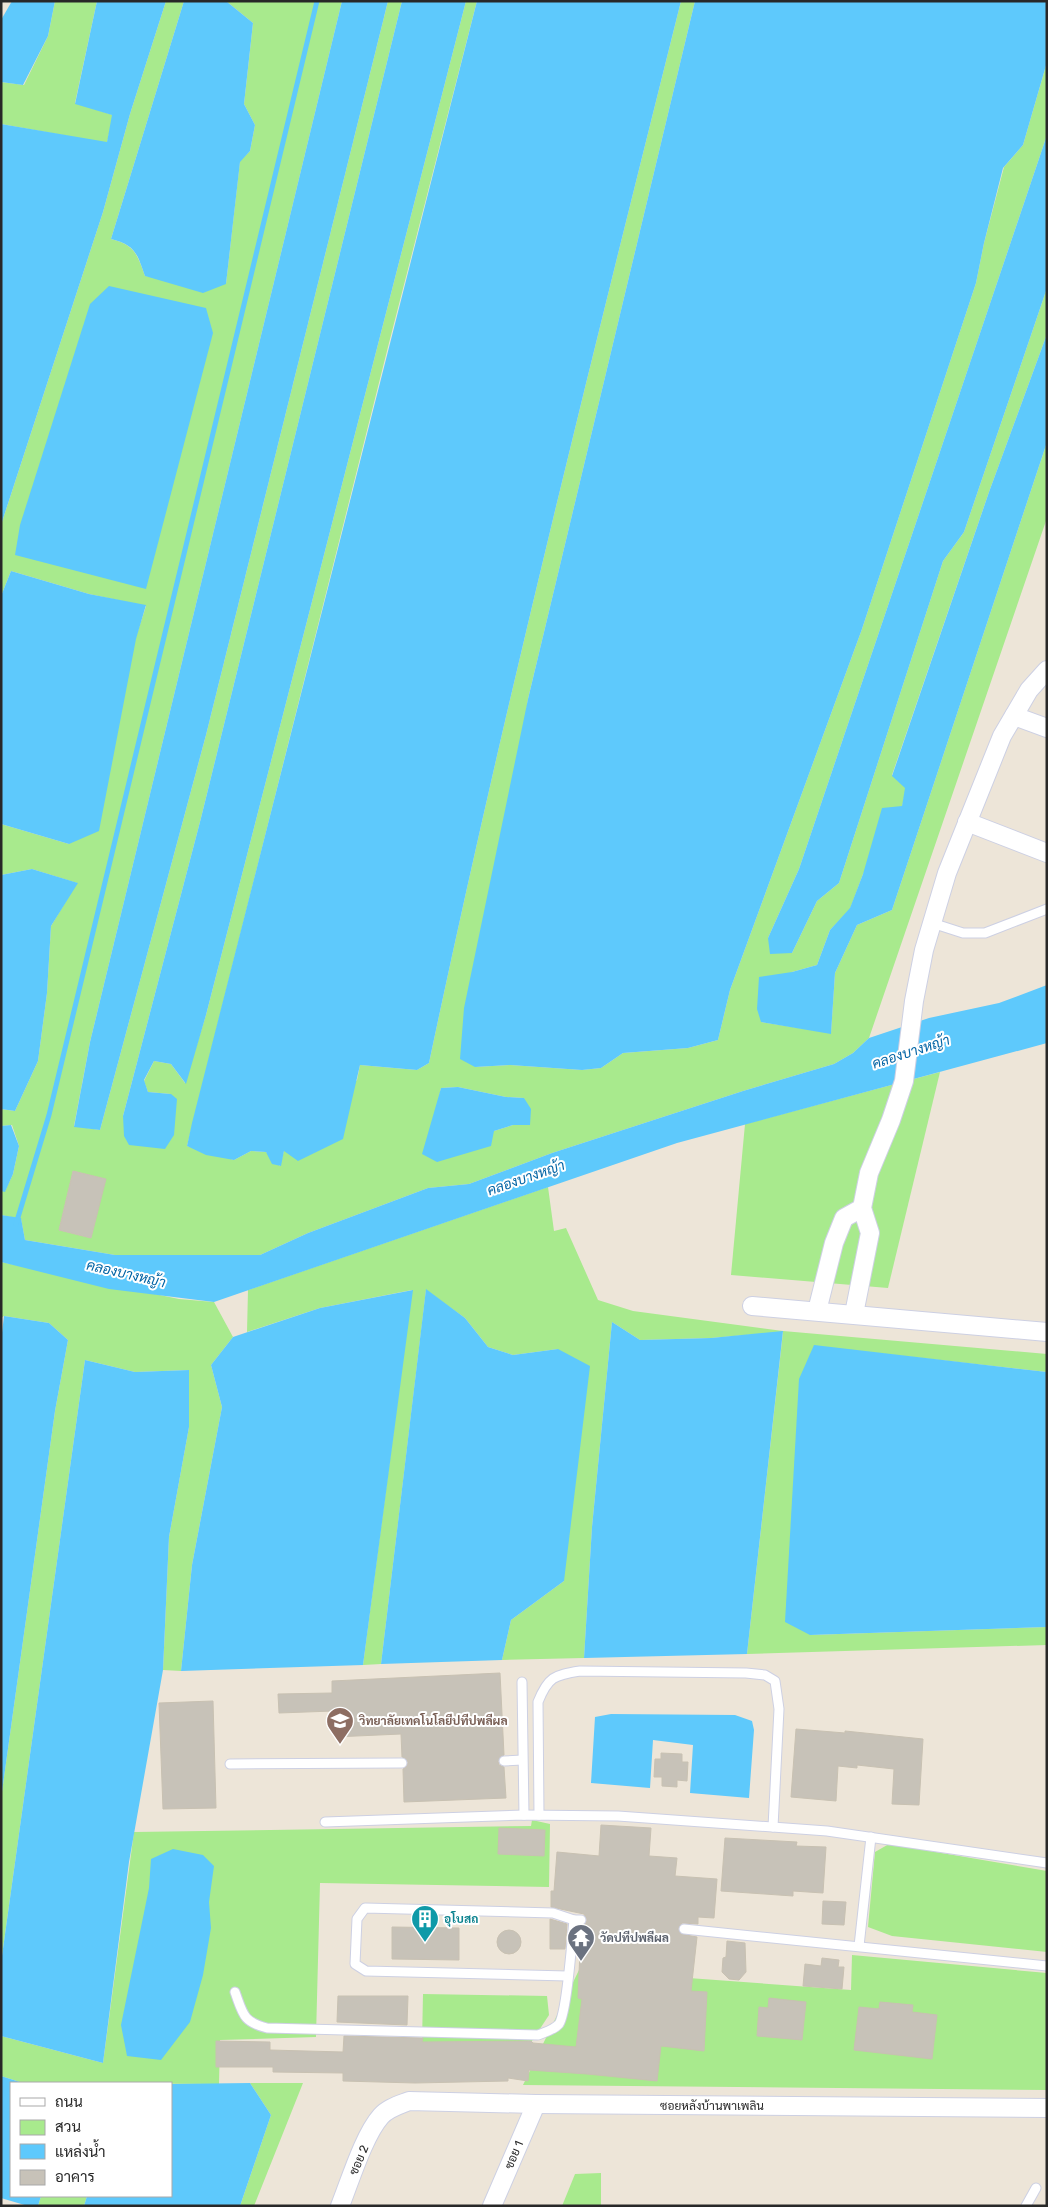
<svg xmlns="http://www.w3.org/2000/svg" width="1048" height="2207" viewBox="0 0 1048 2207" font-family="Rubik,Sarabun,sans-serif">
  <rect width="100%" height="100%" fill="#ede5d8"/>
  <!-- green -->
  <g fill="#a8ea8d" fill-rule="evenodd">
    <path d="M55,1H97L75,103L113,115L107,143L1,124V82L24,85L48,36Z"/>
    <path d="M166,1H184L111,239C135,245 137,254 145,276L226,284L240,161L250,151L255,125L244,104L253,23L226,1H342L90,1042L74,1126L100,1130L206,735L388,1H402L201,818L123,1116L171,1094L148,1092L144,1081L154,1061L171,1064L185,1083L206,1015L466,1H477L389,343L187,1146L234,1160L251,1151L266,1152L280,1166L284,1151L357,1080L360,1065L417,1070L429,1063C504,707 593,354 681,1H695L528,699L475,1067L510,1065L582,1070L601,1068L623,1053L688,1048L718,1040L730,990L862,629L976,283L984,243L1004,167L1023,145L1047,62V135L799,869L768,938L792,953L817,901L839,883L943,561L964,532L1047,288V334L989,492L892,775L906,788L902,807L863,874L850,909L830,930L817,965L792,972L761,1022L831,1033L835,973L857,925L892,910L1047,442V518L869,1038L853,1053L834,1064L743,1091L552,1153L469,1184L428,1188L308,1233L260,1255H115L25,1240L21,1219L1,1215V1191H5L13,1174L19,1146L12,1125L1,1126V1109L15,1111L38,1061L47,993L51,926L77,883L32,869L1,875V824L69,844L146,606L89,594L11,571L1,596V525L103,212L130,114ZM458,1087L506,1097L524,1098L530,1125H513L494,1131L438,1102L441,1088ZM73,1171L105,1179L91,1238L59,1230Z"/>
    <path d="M940,1072L888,1288L731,1275L745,1124Z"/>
    <path d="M548,1187L554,1231L566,1228L598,1300L633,1311L783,1331L1047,1354V1372L814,1346L810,1635L1047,1627V1645L747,1654L783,1332L711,1338L640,1340L612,1322L592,1527L584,1658L502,1660L511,1620L564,1581L558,1349L513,1355L488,1347L465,1318L426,1290L381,1664L363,1665L412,1290L320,1308L247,1332L248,1290Z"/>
    <path d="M1,1262L179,1299L214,1302L233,1337L211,1365L222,1407L192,1565L181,1671L163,1670L169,1537L189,1427V1370L135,1372L85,1360L1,1963V1799L55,1411L68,1340L49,1323L4,1316L1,1318Z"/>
    <path d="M532,1820L550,1824L549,1887L320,1883L316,2037L220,2040L219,2084L23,2083L1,2076V2036L103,2063L134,1832L531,1826Z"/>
    <path d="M889,1844L1047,1871V1952L892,1936L868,1927L875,1852Z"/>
    <path d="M852,1955L1047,1973V2090L523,2085L579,1970L851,1990Z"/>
    <path d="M423,1994L547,1996L549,2015L528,2047L422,2043Z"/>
    <path d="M250,2083H303L254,2206H240L271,2115Z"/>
    <path d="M601,2173V2206H562L575,2174Z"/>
    <path d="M41,2196H87L84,2206H38Z"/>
  </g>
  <!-- water -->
  <g fill="#5ec9fc">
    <path d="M12,1H55L48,36L23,85L1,82V20Z"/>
    <path d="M97,1H166L130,114L103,212L1,525V124L107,142L112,115L75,104Z"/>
    <path d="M184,1H226L253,23L244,104L255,125L250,151L240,162L226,284L203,293L145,276C137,253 135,245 111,239Z"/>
    <path d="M342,1H388L206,735L100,1130L74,1127L90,1042Z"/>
    <path d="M402,1H466L206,1015L186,1084L171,1064L154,1061L144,1080L148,1092L171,1094L177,1099L174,1135L165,1149L129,1145L124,1136L123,1116L201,818Z"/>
    <path d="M477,1H681C593,354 504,707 429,1063L417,1070L360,1065L343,1139L298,1161L284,1151L281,1166L272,1164L266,1152L251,1151L234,1160L206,1155L187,1146L192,1123Z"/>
    <path d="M695,1H1047V62L1023,145L1003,168L984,243L976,283L862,629L730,990L718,1040L688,1048L623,1053L601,1068L582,1070L510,1065L475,1067L460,1059L464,1008L528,699Z"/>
    <path d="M1047,135V288L964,532L943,561L839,883L817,901L792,953L770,954L768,938L799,869Z"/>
    <path d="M109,286L206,308L213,333L146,589L15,555L20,525L90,304Z"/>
    <path d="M1047,334V442L892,910L857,925L835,973L831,1034L761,1022L757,1009L759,977L792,972L817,965L830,930L850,908L863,874L882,808L902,806L905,788L892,776L989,492Z"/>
    <path d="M11,571L89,594L146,605L136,639L99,831L69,844L1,824V596Z"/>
    <path d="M32,869L78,883L51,926L47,993L38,1061L15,1111L1,1109V875Z"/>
    <path d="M1047,985V1043L677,1143L214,1302L109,1289L1,1262V1215L21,1218L25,1240L115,1255H260L308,1233L428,1188L469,1184L552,1153L743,1091L834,1064L853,1053L869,1038L929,1018L999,1003Z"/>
    <path d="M458,1087L506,1097L524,1098L531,1109L530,1125H513L494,1131L491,1146L437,1162L422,1154L441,1088Z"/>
    <path d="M11,1125L19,1146L13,1174L5,1192L1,1191V1126Z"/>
    <path d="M426,1289L465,1318L488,1347L513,1355L558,1349L590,1366L564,1581L511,1620L502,1660L381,1664Z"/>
    <path d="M413,1290L363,1665L181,1671L192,1565L222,1407L211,1365L233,1337L320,1308Z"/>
    <path d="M4,1316L49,1323L68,1340L55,1411L1,1799V1341Z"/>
    <path d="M612,1322L640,1340L711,1338L783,1331L747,1654L584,1658L592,1527Z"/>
    <path d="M814,1345L1047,1372V1627L810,1635L785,1622L799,1379Z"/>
    <path d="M85,1360L135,1372L189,1370V1427L169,1537L163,1670L129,1862L103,2063L1,2036V1963Z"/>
    <path d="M611,1714L735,1715L752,1721L754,1730L749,1798L690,1793L693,1745L653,1740L650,1788L591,1783L595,1717Z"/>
    <path d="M173,1849L203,1855L214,1866L209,1902L211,1928L203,1975L190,2022L161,2060L127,2056L121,2025L149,1888L151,1859Z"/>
    <path d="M1,2076L23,2083H11V2196H41L38,2206H28L1,2198Z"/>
    <path d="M250,2083L271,2115L240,2206H84L87,2196H171V2084Z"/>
  </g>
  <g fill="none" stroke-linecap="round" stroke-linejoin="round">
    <!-- stream -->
    <path stroke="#5ec9fc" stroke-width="5" d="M16,1224L49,1115L317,1"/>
  </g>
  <!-- building -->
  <g fill="#c7c2b8" stroke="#c8c1b2">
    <path d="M73,1171L106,1179L91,1238L59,1230Z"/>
    <path d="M500,1673L504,1755L498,1761L499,1765L504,1767L506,1798L404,1802L403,1769L407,1766L408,1762L405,1758L402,1757L401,1734L334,1737L333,1711L279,1713L278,1694L332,1693V1681Z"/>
    <path d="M213,1701L216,1808L163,1809L159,1703Z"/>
    <path d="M796,1729L845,1733V1731L923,1739L919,1805L892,1804L894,1769L857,1765V1768L838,1766L836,1801L791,1797Z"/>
    <path d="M661,1753L682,1754V1762H688L687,1781L677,1780V1787L662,1786V1777H654L655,1759H661Z"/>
    <path d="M601,1825L651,1828L649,1856L677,1858L675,1876L717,1879L714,1918L698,1917V1924L682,1923L678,1929L681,1934L697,1937L691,1991L707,1992L704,2051L661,2046L657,2081L587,2074L529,2070L528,2081L508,2078V2081L415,2083L343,2081V2073L273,2072V2067H216V2041L270,2042V2050L343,2052L344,2036L423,2038L422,2042L531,2041L533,2043L576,2047L582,1999L578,1998L580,1950H578L580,1926L585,1925L587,1920L584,1914L551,1907V1891H554L557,1852L599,1856Z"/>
    <path d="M499,1828L545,1830L544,1856L498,1854Z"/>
    <path d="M725,1838L797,1842L796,1846L826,1847L823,1893L793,1891V1896L721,1891Z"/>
    <path d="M823,1901L846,1902L844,1925L822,1924Z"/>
    <path d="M550,1919L567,1924L565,1949H550Z"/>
    <path d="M392,1927L459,1928V1960L392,1959Z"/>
    <circle cx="509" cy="1942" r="12"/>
    <path d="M727,1941L745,1943L746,1972L739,1980L729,1979L722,1972L723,1958L726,1957Z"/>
    <path d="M822,1958L839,1960L838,1967H844L842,1989L803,1986L805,1964L821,1966Z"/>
    <path d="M338,1996H408L407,2025L337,2022Z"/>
    <path d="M769,1998L806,2002L802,2040L757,2036L759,2007L768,2008Z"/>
    <path d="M880,2002L913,2005L912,2012L937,2015L932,2059L854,2050L859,2007L879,2009Z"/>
  </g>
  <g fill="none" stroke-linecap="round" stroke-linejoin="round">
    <defs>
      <g id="lane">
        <path d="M932,923L963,933H985L1047,909"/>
        <path d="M522,1682L524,1815"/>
        <path d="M504,1761L522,1760"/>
        <path d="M230,1764L402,1763"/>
        <path d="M539,1815L538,1702C548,1677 554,1675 580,1671L746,1673L765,1675L775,1681L779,1709L773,1827"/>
        <path d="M325,1822L524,1815L618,1816L827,1831L1047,1863"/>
        <path d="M684,1929L1047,1966"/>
        <path d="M859,1946L871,1837"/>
        <path d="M567,1976L366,1971L355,1964L357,1919L365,1908L553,1913L574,1920"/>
        <path d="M235,1992C243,2014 243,2022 267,2028L538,2035C545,2032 554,2030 559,2024C567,2012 572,1939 574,1920H581"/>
        <path d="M1026,2206L1036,2188"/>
      </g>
      <g id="street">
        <path d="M1014,716L1047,728"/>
        <path d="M967,822L1047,853"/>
        <path d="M752,1306L1047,1332"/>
        <path d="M817,1311L834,1243L844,1218L862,1208"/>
        <path d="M854,1314L870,1233L862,1208L869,1173L891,1120L904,1081L914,1001L924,950L947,873L1002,736L1029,690L1047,670"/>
        <path d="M340,2206C350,2181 364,2135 381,2116C388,2108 399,2105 409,2101L536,2104L1047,2108"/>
        <path d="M492,2206L536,2104"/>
      </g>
    </defs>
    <!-- lane casing -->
    <use href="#lane" stroke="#cdd0e3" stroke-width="11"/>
    <!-- street casing -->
    <use href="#street" stroke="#cdd0e3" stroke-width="20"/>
    <!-- lane -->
    <use href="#lane" stroke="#fff" stroke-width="9"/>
    <!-- street -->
    <use href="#street" stroke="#fff" stroke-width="18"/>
  </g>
  <!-- icons -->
  <defs>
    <symbol id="university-pin" viewBox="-11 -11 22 30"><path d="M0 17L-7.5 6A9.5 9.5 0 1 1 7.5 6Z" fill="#8d6e63" stroke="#fff"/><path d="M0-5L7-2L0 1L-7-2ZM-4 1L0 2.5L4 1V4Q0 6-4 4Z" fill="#fff"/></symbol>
    <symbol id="building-pin" viewBox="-11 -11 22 30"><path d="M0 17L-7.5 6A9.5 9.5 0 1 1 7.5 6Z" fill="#0f9aa8" stroke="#fff"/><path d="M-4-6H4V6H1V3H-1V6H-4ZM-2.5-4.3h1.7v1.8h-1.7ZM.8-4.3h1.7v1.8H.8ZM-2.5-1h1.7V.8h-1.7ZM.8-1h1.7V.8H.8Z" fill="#fff"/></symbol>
    <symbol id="temple-pin" viewBox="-11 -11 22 30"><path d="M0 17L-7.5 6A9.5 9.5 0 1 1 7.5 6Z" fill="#6b7280" stroke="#fff"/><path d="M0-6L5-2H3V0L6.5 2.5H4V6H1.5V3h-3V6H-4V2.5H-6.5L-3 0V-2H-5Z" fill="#fff"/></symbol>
  </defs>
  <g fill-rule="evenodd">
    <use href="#university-pin" x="324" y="1705" width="32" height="43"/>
    <use href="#building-pin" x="409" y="1903" width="32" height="43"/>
    <use href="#temple-pin" x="565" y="1922" width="32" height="43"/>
  </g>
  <g text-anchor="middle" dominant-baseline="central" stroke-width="4" stroke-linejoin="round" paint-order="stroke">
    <!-- education labels -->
    <g font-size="12" font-weight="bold" fill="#785e54" stroke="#fff" text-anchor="start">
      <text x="359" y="1721">วิทยาลัยเทคโนโลยีปทีปพลีผล</text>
    </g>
    <!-- culture labels -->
    <g font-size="12" font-weight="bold" fill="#0d838f" stroke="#fff" text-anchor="start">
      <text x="444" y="1919">อุโบสถ</text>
    </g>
    <!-- worship labels -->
    <g font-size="12" font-weight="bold" fill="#5b616d" stroke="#fff" text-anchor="start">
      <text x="600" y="1938">วัดปทีปพลีผล</text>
    </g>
    <!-- street labels -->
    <g font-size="12" fill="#282828" stroke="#fff">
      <text x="712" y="2106">ซอยหลังบ้านพาเพลิน</text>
      <text transform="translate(514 2155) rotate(-67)">ซอย 1</text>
      <text transform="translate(359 2160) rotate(-67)">ซอย 2</text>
    </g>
    <!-- water labels -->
    <g font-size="14" font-style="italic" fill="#0063a4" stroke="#fff">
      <text transform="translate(911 1052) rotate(-18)">คลองบางหญ้า</text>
      <text transform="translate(526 1178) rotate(-19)">คลองบางหญ้า</text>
      <text transform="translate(126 1274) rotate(13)">คลองบางหญ้า</text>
    </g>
  </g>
  <!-- border -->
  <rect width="1048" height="2207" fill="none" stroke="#282828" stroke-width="5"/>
  <!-- legend -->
  <rect x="10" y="2082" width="162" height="115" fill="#ffffff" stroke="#a9a9a9"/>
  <rect x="20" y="2098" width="25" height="8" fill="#ffffff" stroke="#a9a9a9"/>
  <text x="55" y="2107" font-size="15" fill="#282828">ถนน</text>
  <rect x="20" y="2120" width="25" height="15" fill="#a8ea8d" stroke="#a9a9a9"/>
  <text x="55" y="2132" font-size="15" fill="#282828">สวน</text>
  <rect x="20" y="2144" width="25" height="15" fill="#5ec9fc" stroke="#a9a9a9"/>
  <text x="55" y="2157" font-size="15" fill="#282828">แหล่งน้ำ</text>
  <rect x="20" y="2170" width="25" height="15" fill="#c7c2b8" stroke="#a9a9a9"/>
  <text x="55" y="2182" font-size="15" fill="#282828">อาคาร</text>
</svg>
